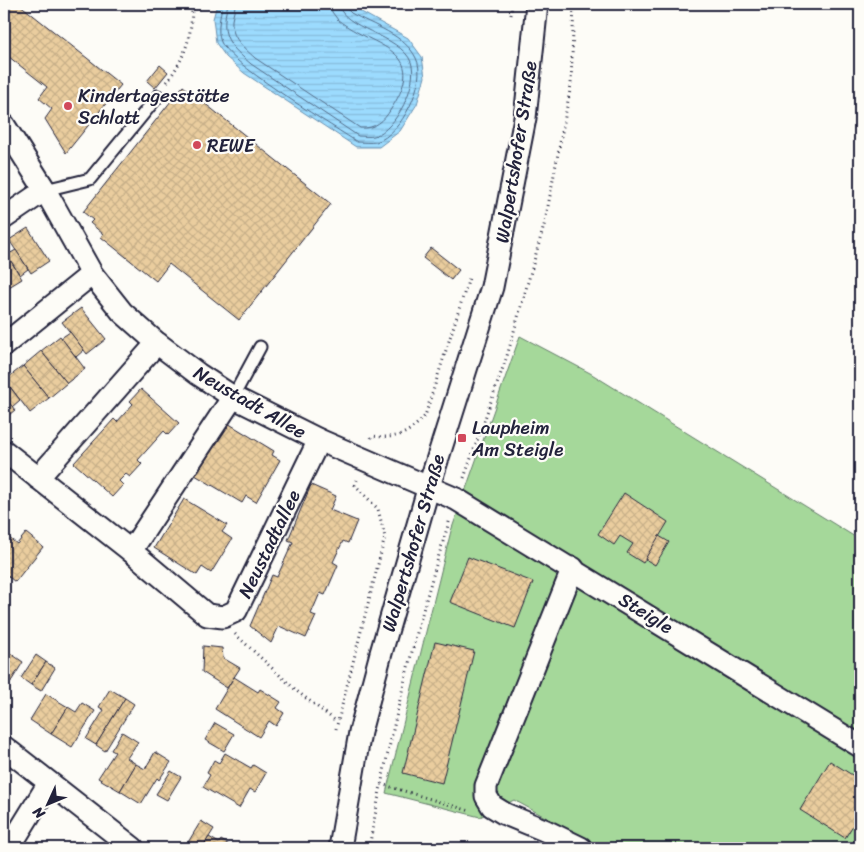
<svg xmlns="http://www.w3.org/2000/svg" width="864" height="852" viewBox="0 0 864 852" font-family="Sriracha,sans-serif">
  <defs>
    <pattern id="water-rules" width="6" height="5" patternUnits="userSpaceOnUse" patternTransform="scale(1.25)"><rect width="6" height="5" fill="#9cdbfe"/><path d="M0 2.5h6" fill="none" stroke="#86bcdb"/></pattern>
    <pattern id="building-cross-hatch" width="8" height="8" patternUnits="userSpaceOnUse" patternTransform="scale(1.25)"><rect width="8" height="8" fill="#eacd9e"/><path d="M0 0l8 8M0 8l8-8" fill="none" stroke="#c8b089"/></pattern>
  </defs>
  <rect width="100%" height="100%" fill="#fdfcf7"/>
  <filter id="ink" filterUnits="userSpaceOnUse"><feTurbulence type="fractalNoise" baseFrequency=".02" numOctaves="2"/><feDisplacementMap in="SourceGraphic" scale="10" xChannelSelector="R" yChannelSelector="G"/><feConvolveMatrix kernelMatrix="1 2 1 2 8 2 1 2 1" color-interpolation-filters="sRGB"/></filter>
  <g filter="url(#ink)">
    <!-- green -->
    <path fill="#a5d89a" stroke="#647d6a" d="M520,336L590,373L860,540V848H602L514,800L480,817L386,793L451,531Z"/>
    <!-- water -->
    <path fill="url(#water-rules)" stroke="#6b91b0" d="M217,4H347L408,38L422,57L425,77L417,104L400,131L379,147H356L244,73L226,57L216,43L213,19Z"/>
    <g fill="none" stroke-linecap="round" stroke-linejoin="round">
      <!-- shore -->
      <g stroke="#536c89" stroke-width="1">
        <path d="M222,4C221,16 216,30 221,42C232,66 330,124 357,142C362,142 370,143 376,142C401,135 428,81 416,58C405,35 372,25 351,13L346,8L345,4"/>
        <path d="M228,4C227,9 225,14 225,20C223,41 236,51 251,64L358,136C363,136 369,137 374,136C396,130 419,83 411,62C401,35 340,28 339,4"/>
        <path d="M235,4C235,9 233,15 232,20C231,38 243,47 255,58L360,128C375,129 384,121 391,109C431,48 375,49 338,20L332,12L331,4"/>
      </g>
    </g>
    <!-- building -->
    <g fill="url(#building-cross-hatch)" stroke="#22223b">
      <path d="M4,4H19L121,85L66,153L45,119L52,109L39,98L47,87L4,53Z"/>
      <path d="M160,65L168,72L155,88L147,81Z"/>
      <path d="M183,86L331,204L239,320L169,264L156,281L101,237L103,234L90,223L93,220L83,212Z"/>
      <path d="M28,228L49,261L31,273L9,240Z"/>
      <path d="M431,248L459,270L451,280L423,258Z"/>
      <path d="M4,250L22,279L4,290Z"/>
      <path d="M16,250L28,269L20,275L7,255Z"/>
      <path d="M81,308L106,339L87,354L62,322Z"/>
      <path d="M70,332L84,350L76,357L61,338Z"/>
      <path d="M60,336L85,369L67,383L41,351Z"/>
      <path d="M41,351L67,383L49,398L23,366Z"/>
      <path d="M23,366L49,398L30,413L5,380Z"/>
      <path d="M6,382L20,400L12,407L4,396Z"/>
      <path d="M141,389L179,423L168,435L164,431L138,460L142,464L130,477L126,474L119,481L123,485L112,497L74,463L114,419L117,422L133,404L130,401Z"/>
      <path d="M4,396L15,410L4,419Z"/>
      <path d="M226,422L274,451L272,455L280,460L256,502L246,496L242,503L195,475Z"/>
      <path d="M311,485L336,496L330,510L357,521L348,543L343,541L333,562L338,565L325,595L320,593L311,614L316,616L306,638L279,626L271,643L250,626L272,575L277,577L293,542L288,540Z"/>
      <path d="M624,493L668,522L643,563L627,553L633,544L620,536L614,545L598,534Z"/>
      <path d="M184,499L227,525L222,532L232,539L211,573L202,567L197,575L154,548Z"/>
      <path d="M26,533L43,547L15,582L4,573V534L17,544Z"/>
      <path d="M659,536L669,542L655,565L645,559Z"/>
      <path d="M468,557L533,582L515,628L450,602Z"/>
      <path d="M435,642L474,651L442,783L403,773Z"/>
      <path d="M203,646L222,648L223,658L240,668L227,688L202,672Z"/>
      <path d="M4,649L23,662L7,688L4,686Z"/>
      <path d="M36,655L46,662L31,685L21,678Z"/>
      <path d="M46,662L55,668L41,691L31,685Z"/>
      <path d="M234,677L258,692L260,689L281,702L277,708L284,713L276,726L269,721L259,737L215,709Z"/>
      <path d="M110,689L125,698L96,745L86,739L104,710L99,707Z"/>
      <path d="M46,694L68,707L51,734L30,720Z"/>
      <path d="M125,698L134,704L105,751L96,745Z"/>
      <path d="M82,703L95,711L72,747L51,734L68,707L76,712Z"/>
      <path d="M215,723L234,734L224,751L205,740Z"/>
      <path d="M122,732L138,742L127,758L136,764L120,791L98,778L115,752L111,750Z"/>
      <path d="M155,752L171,762L159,780L157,778L141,804L120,791L136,764L145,769Z"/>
      <path d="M225,753L251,768L253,765L266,773L255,792L250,789L239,808L203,787L210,775L207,773L214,760L219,763Z"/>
      <path d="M830,761L860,780V814L845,838L800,810Z"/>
      <path d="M171,771L181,777L167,800L156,794Z"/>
      <path d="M201,821L214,829L202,848H194L187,844Z"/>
      <path d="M209,837L219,843L221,840L234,848H202Z"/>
    </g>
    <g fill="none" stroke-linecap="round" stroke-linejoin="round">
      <defs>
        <g id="service">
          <path d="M45,190L90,179L158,96"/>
          <path d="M233,397L260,347"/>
        </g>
        <g id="minor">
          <path d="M4,125L45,190L92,274L122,312L157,343L198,374L233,397L319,440L456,499L860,746"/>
          <path d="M4,218L45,190"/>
          <path d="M4,345L92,274"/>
          <path d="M4,451L131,551L207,615L223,617L236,611L319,440"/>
          <path d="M38,478L157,343"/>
          <path d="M131,551L233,397"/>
          <path d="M573,568L486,786V796L492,806L505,814L544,830L581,848"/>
          <path d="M4,747L133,848"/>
          <path d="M9,848L49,783"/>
          <path d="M340,848L360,732L381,653L429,486L492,287L525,118L537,4"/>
        </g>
      </defs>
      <!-- service casing -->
      <use href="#service" stroke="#22223b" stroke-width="15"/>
      <!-- minor casing -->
      <use href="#minor" stroke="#22223b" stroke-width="25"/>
      <!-- path -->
      <g stroke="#22223b" stroke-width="3" stroke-dasharray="1 4" stroke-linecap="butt">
        <path d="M511,15L512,4"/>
        <path d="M167,82C186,56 192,36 192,4"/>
        <path d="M371,438L372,436C398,439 407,435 425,416L470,275"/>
        <path d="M464,478L507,356L545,222L571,85L574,4"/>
        <path d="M235,634L298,692L337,722"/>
        <path d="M336,729L385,537L378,509L355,485L357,480"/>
        <path d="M381,784L470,811"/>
        <path d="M369,848C389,737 416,627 450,519"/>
      </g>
      <!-- service -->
      <use href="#service" stroke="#fdfcf7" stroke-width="11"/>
      <!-- minor -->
      <use href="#minor" stroke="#fdfcf7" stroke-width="21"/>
    </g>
  </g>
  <!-- markers -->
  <g fill="#d1495b" stroke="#fdfcf7" stroke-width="2">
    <circle cx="68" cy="106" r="5"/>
    <circle cx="197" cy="145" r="5"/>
    <rect x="457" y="433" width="10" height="10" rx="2.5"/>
  </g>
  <g text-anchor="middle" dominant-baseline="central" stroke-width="4.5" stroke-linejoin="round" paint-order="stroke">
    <!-- poi labels -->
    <g font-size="19" fill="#22223b" stroke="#fdfcf7" text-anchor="start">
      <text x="78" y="95">Kindertagesstätte<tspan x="78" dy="22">Schlatt</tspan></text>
      <text x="207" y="145">REWE</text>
      <text x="472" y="427">Laupheim<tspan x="472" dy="22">Am Steigle</tspan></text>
    </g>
    <!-- street labels -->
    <g font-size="19" fill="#22223b" stroke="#fdfcf7">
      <text transform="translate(516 152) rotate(-81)">Walpertshofer Straße</text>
      <text transform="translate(250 402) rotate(30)">Neustadt Allee</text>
      <text transform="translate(413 543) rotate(-74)">Walpertshofer Straße</text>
      <text transform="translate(269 544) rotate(-64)">Neustadtallee</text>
      <text transform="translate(646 613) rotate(32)">Steigle</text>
    </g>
  </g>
  <!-- margin -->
  <rect width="864" height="852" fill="none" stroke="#fdfcf7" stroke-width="20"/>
  <rect x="10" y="10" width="844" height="832" fill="none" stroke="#22223b" stroke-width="2" filter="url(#ink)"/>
  <!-- north arrow -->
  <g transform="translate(48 804) rotate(226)" stroke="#fdfcf7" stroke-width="4" paint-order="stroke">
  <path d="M0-4L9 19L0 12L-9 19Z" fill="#22223b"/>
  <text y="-8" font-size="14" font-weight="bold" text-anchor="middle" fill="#22223b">N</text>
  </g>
</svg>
